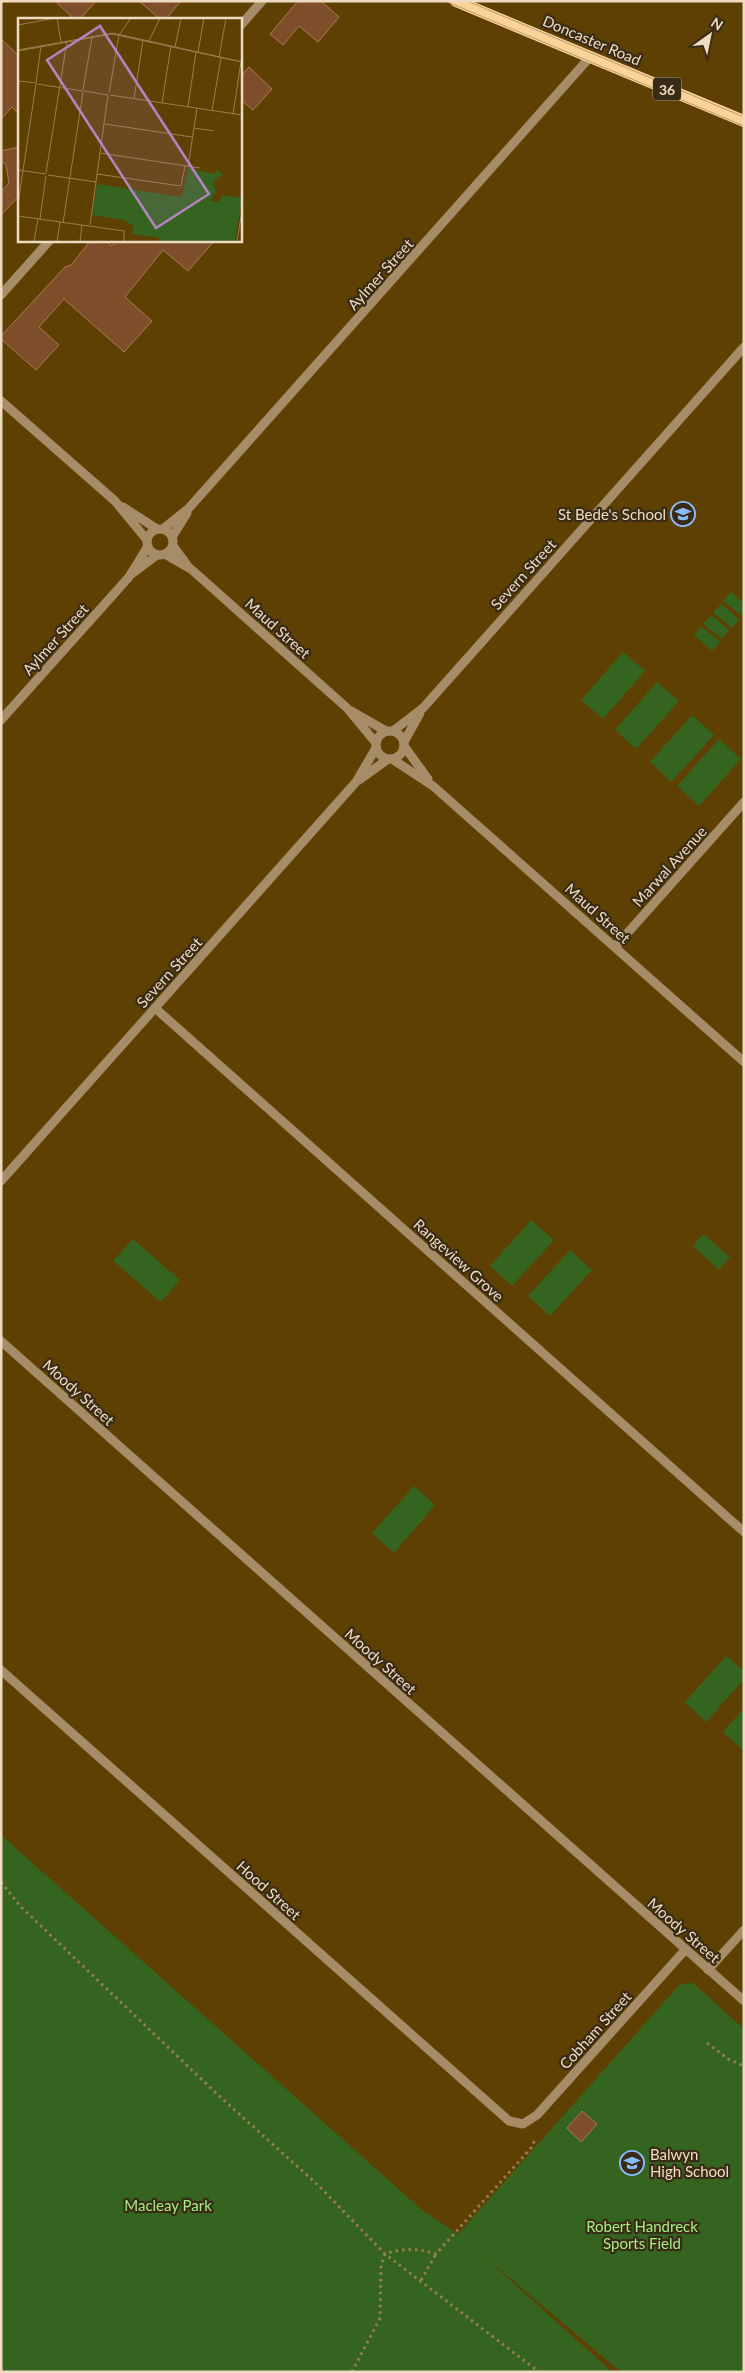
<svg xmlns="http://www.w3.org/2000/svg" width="745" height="2373" viewBox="0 0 745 2373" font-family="Lato,sans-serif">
  <rect width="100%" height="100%" fill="#5f4003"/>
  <!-- green -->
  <g fill="#356320">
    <path d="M731,592L744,603V614L742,616L723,601Z"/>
    <path d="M721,604L739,619L732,628L713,613Z"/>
    <path d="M711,615L729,630L722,639L703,624Z"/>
    <path d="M701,626L720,642L712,651L694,635Z"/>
    <path d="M623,652L645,671L603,719L581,700Z"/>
    <path d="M657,682L679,701L636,749L615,730Z"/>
    <path d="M692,715L714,735L671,782L650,762Z"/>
    <path d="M719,739L741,759L699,806L677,786Z"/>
    <path d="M531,1220L554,1240L512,1286L490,1266Z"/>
    <path d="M703,1234L730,1257L719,1270L693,1246Z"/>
    <path d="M133,1239L180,1280L161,1302L113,1261Z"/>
    <path d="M570,1250L592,1270L550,1316L528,1296Z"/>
    <path d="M414,1486L435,1505L394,1553L372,1533Z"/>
    <path d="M726,1656L744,1671V1679L706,1722L685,1702Z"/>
    <path d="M744,1708V1751L723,1732Z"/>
    <path d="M1,1835L422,2210L458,2234L680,1984L693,1983L744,2029V2372H621L479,2252L612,2372H1Z"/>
  </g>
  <!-- building -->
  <g fill="#7d4e29" stroke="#ab7954">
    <path d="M55,1H96L80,19H74Z"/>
    <path d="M139,1H181L166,19H160Z"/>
    <path d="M298,1H321L339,17L318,42L299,26L283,45L270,34Z"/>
    <path d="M1,39L19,56V114L12,107L1,119Z"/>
    <path d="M249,67L272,89L253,110L240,99V77Z"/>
    <path d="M19,147V196L1,215V192L9,183L6,165L1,161V151Z"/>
    <path d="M91,240H104L112,246L117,240H215L188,271L163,250L125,297L152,321L124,352L64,299L39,327L59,345L36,370L1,339V336L65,267L71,265Z"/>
    <path d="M582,2111L597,2124L581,2142L567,2128Z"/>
  </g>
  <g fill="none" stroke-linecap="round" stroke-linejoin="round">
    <!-- path -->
    <g stroke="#987e4f" stroke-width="3" stroke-dasharray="2.5 4" stroke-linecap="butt">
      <path d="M1,1882L20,1906L217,2094L319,2186L385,2254L539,2372"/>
      <path d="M707,2043L728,2059L744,2066"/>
      <path d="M421,2280L436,2254"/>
      <path d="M352,2372L380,2318L381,2265L385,2254C402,2248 418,2248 436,2254L532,2147L535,2139"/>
    </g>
    <!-- minor -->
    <g stroke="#a68d68" stroke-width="9">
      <path d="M240,26L262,1"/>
      <path d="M1,295L50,240"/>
      <path d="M1,401L115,501L147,540"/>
      <path d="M123,507L157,529"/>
      <circle cx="160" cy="542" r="13"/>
      <path d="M163,529L189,508L590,57"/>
      <path d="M172,537L187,513"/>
      <path d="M173,546L187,565"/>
      <path d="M165,554L191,569L347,708L376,743"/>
      <path d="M133,573L157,555"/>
      <path d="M351,711L386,731"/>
      <path d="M1,720L129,577L148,546"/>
      <circle cx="390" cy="745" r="14"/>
      <path d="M393,731L423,708L744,347"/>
      <path d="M404,742L420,713"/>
      <path d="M404,746L428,779"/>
      <path d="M392,759L433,786L744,1062"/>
      <path d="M359,780L388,759"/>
      <path d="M615,947L744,802"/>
      <path d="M155,1008L744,1532"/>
      <path d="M1,1181L356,782L376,748"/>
      <path d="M1,1341L744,2001"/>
      <path d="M1,1670L509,2121L523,2124L537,2115L685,1950"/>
      <path d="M708,1970L744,1930"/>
    </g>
    <!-- major -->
    <path stroke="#fcd396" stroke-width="12" d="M456,1L744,121"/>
    <!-- tram -->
    <g stroke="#b39b72" stroke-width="1">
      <path d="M445,1L744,126"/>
      <path d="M467,1L744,117"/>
    </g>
  </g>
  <!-- icons -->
  <defs>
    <symbol id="school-ring" viewBox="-11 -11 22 22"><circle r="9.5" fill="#392b15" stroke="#8bbafc" stroke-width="1.5"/><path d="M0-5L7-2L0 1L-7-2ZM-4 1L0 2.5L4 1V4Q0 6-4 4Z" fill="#8bbafc"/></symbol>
  </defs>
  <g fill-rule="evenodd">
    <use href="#school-ring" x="669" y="500" width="28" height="28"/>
    <use href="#school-ring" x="618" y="2149" width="28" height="28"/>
  </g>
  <g text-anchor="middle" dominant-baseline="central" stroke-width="4.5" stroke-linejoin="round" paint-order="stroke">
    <!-- shield labels -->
    <rect fill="#392b15" stroke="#b8a68d" stroke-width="1" x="653" y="77.5" width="28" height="23" rx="4"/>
    <g font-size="14" font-weight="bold" fill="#eedbc1">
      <text x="667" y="89">36</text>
    </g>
    <!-- street labels -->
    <g font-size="15" fill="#eedbc1" stroke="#392b15">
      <text transform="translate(592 40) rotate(23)">Doncaster Road</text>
      <text transform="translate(380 274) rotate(-48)">Aylmer Street</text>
      <text transform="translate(523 574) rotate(-48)">Severn Street</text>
      <text transform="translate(278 628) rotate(42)">Maud Street</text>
      <text transform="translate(55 639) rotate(-48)">Aylmer Street</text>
      <text transform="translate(669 866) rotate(-48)">Marwal Avenue</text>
      <text transform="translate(598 913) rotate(42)">Maud Street</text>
      <text transform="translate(169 972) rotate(-48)">Severn Street</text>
      <text transform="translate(459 1260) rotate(42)">Rangeview Grove</text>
      <text transform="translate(79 1392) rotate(42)">Moody Street</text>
      <text transform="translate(381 1661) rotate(42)">Moody Street</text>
      <text transform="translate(269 1890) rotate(42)">Hood Street</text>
      <text transform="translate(684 1930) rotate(41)">Moody Street</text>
      <text transform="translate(595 2030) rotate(-48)">Cobham Street</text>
    </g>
    <!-- poi labels -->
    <g font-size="15" fill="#eedbc1" stroke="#392b15" text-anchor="end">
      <text x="666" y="514">St Bede's School</text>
      <text x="650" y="2154" text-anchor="start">Balwyn<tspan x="650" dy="17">High School</tspan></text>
    </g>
    <!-- park labels -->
    <g font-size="15" fill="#a1ef81" stroke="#392b15">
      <text x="168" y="2205">Macleay Park</text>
      <text x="642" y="2226">Robert Handreck<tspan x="642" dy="17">Sports Field</tspan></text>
    </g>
  </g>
  <!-- overview -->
  <g transform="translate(18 18)">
    <rect width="224" height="224" fill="#5f4003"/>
    <path d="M170,150L196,156L199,152L205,156L195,165L198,173L192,183L200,184L205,177L224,180L217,223H141V220L114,216L115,208L106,202L74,197L79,166L164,179Z" fill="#356320"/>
    <path fill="none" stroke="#987e4f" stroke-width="1" d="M39,0L43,24M0,7L37,0M101,17L113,0M131,23L142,0M157,29L163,0M0,32L95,15L224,44M0,33L94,16L224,44M180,34L186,0M201,39L208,0M0,63L18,65M18,65L23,28M19,66L65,73M65,72L74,19M66,73L90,77M91,75L101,17M92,77L224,97M116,81L125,22M144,85L153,28M170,89L178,34M194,92L203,40M215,96L223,44M87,106L174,119M176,110L196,113M82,135L182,150M170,149L179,90M0,152L28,156M28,155L49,23M79,156L163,168L167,148M30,157L78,164M0,186L18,66M0,198L106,213V223M22,201L28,158M45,205L65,74M72,207L90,77M16,223L20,201M39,223L42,204M62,223L64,207M219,223L224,193"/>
    <path fill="#b484c0" fill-opacity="0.15" stroke="#b484c0" stroke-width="2.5" d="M82,8L191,176L138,210L29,42Z"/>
    <rect width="224" height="224" fill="none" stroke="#eedbc1" stroke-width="2.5"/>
  </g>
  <!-- border -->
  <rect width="745" height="2373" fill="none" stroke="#eedbc1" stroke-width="5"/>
  <!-- north arrow -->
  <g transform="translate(710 35) rotate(33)" stroke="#392b15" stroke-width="4" paint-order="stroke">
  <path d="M0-4L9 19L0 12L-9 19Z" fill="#eedbc1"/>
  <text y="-8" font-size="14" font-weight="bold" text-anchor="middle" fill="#eedbc1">N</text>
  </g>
</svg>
